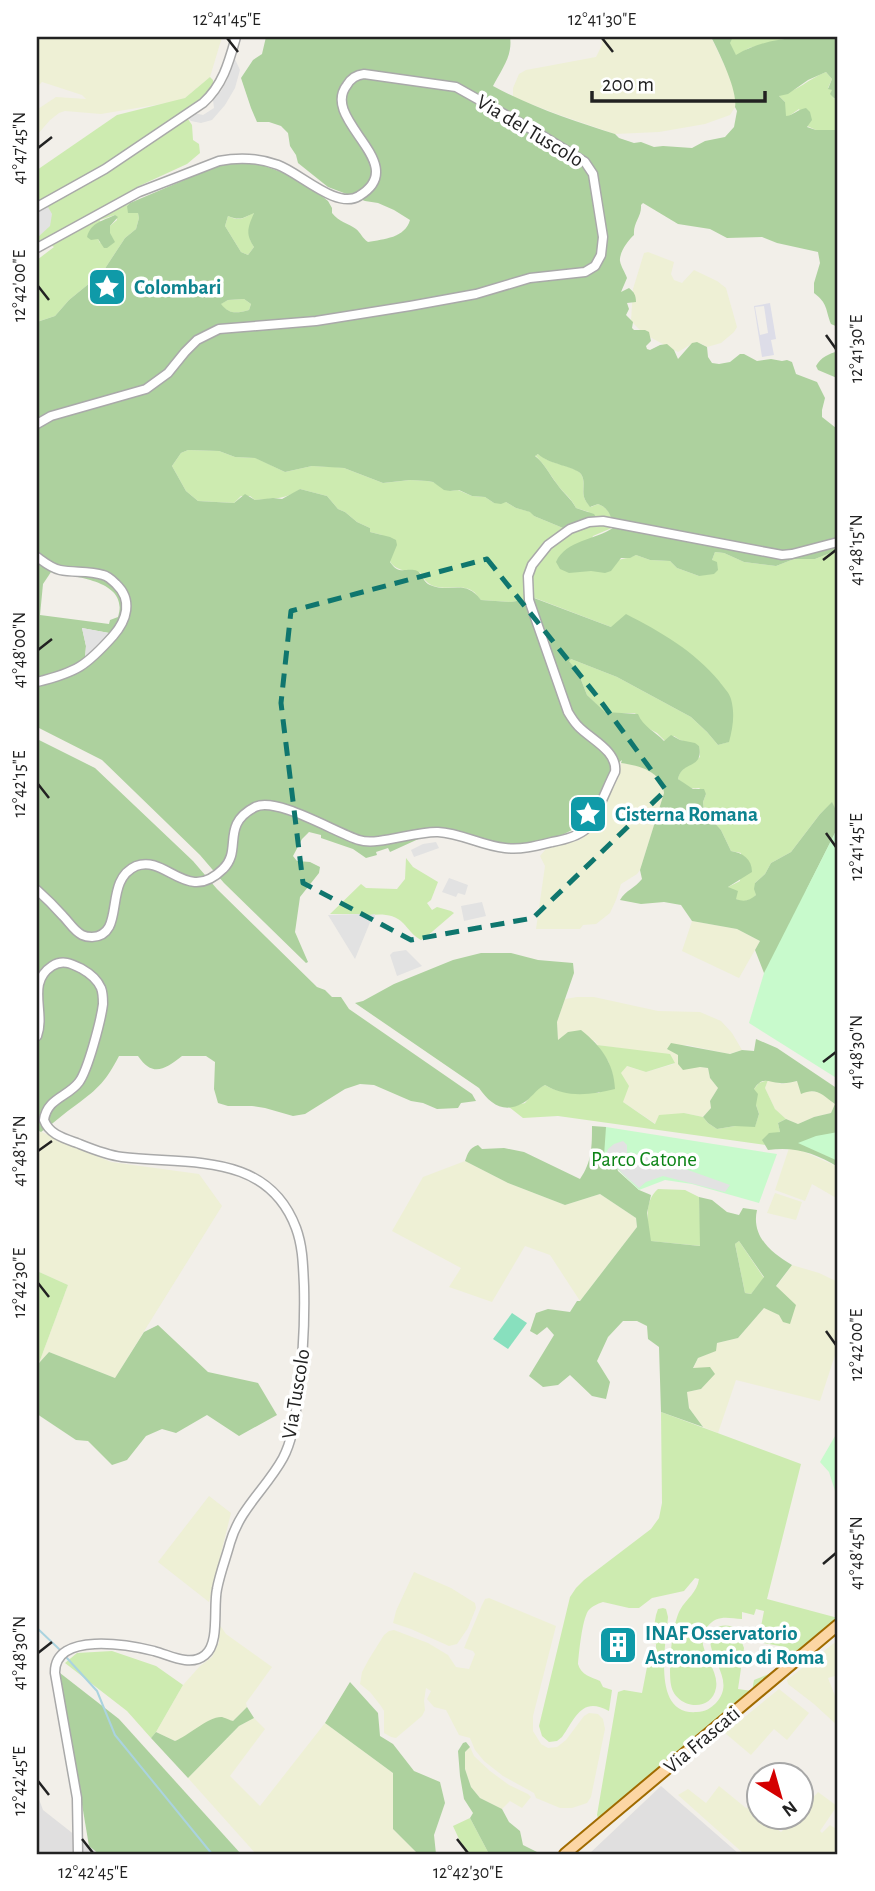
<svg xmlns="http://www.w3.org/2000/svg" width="875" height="1891" viewBox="0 0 875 1891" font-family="'Alegreya Sans',sans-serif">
  <rect width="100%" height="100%" fill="#f2efe9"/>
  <!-- residential -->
  <g fill="#e0dfdf">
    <path d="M661,1786L739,1854H589Z"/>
    <path d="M37,1794L43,1810L99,1854H37Z"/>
  </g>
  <!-- farmland -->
  <g fill="#eef0d5">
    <path d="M43,37H222L210,77L185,98L173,102L101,114L65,111L59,113L50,120L37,135V111L38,109L56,97L86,99L82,95L42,82L37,87V38L42,40Z"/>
    <path d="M601,37H711L730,77L734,91L736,102L735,107L730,115L705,124L659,132L615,134L557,114L513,97V88L519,74L526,70L596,57L602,45Z"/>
    <path d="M648,252L674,262L671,274L674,280L682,283L694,270L717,281L726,288L737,327L734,332L721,343L707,347L702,344L693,343L678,352L644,334L631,321L633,289L644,253Z"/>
    <path d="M621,763L636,765L650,771L657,776L663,784L664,793L640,870L637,874L621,884L616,900L610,913L596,924L583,925L580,929H536L545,866L540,856L546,849L580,840L591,831L619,776Z"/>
    <path d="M692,921L737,929L760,941L739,978L682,951Z"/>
    <path d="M577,997H594L658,1011L700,1012L721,1021L732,1033L742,1050L729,1054L687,1045L678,1046L700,1067L708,1068L710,1078L718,1088L710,1101L711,1108L703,1117L684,1113L656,1124L623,1102L621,1073L626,1066L646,1072L674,1064L670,1055L597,1045L595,1041H558L557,1022L565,999Z"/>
    <path d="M768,1080L782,1084L798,1081L807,1091L821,1092L835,1104L831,1113L814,1117L798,1124L786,1119L775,1109L765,1088Z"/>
    <path d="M37,1130L111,1162L199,1174L222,1206L115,1378L49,1352L39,1363L68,1285L37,1271Z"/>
    <path d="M789,1148L798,1149L838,1167V1199L812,1184L805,1201L775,1190Z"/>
    <path d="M465,1161L508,1183L565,1205L600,1194L636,1218L637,1227L580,1301L550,1255L525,1246L492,1302L449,1287L461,1268L392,1231L423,1177Z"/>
    <path d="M775,1193L802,1202L796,1220L767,1213Z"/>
    <path d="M792,1265L819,1273L838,1282V1346L820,1401L736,1380L718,1433L703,1427L689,1408L687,1392L701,1389L714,1374L693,1369L698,1358L715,1351L717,1343L738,1338L764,1308L780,1315L776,1287Z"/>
    <path d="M209,1496L231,1513L209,1602L158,1562Z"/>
    <path d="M414,1572L451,1588L475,1603L476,1608L468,1628L457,1644L449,1646L411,1629L393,1623L396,1611Z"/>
    <path d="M489,1598L556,1626L533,1716V1731L541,1744L548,1748L557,1747L566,1740L584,1716L589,1713L598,1714L603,1719L605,1729L591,1797L587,1803L572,1808H560L536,1798L534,1793L503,1776L484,1761L475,1750L470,1738L459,1735L446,1710L434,1707L427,1699L431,1691L426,1688L424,1701L425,1710L422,1716L396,1738L391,1737L384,1733V1711L381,1706L370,1692L360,1684L362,1672L369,1659L384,1635L389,1631L394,1630L428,1643L448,1655L456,1667L469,1669L475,1654L473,1651L464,1648L482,1605L485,1599Z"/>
    <path d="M217,1621L226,1634L272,1667L246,1703L247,1707L233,1721L210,1720L186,1737L175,1741L156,1732L183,1685L200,1666L212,1657L219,1642Z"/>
    <path d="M838,1640V1675L828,1678L835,1696L838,1697V1726L814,1704L788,1684L787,1680Z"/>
    <path d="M779,1689L809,1713L787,1740L774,1729L751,1755L725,1733Z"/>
    <path d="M254,1718L265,1729L230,1776L260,1806L325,1723L393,1773V1829L418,1854H256L188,1778L239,1726Z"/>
    <path d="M470,1747L474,1756L490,1771L509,1785L528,1794L531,1797L522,1808L510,1801L502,1809L480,1798L471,1787L465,1769V1752Z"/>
    <path d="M719,1786L746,1808L749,1807L781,1832L795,1818H802V1810L818,1792L837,1806L820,1831L822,1833L830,1825L838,1830V1854H744L678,1795L688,1789L706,1803Z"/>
  </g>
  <!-- grass -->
  <g fill="#cdebb0" fill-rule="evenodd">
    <path d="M733,37H792L749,48L736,56L729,43Z"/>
    <path d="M826,72L832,79L828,88L832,90L834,99H838V130H816L807,126L799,109L789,116H785V102L779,96L780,95C796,92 810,78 826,72Z"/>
    <path d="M210,77L213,80V89L184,113L192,125L193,140L199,144L200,153L187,164L137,187L134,199L127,206L138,212L139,218L136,229L125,238L102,273L69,300L55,316L37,322V260L54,247L51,245L37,252V211L58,200L59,191L37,204V170L117,115L185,98ZM115,215L117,220L110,226V233L100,243L98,239L100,220Z"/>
    <path d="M254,212L250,240L254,247L248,255L241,252L225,226L228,216C240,222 244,218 254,212Z"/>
    <path d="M244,299L251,304L249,310C237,313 230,315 220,304L228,300Z"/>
    <path d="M188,450L219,451L235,457L256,458L285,472L312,466L335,467L344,468L383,483L410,480L427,481L433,482L450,491L458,490L472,496L485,497L494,503L506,502L516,508L531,512L534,516L563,528L589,512L576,508C571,497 563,493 557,484C549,473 545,465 535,455L539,454C550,465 574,465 581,474C586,482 582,489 584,497C585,501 588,504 591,507L598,504C609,508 612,517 614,527L593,536L577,571C593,572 604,565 619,560C625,558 630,558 636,555L650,560L670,561L677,568L699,576L712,560L715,552L724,553L744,562L776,566L794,559H815L838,550V814L832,803L820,814L791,852L771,863L765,874L755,883L756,895L752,899L742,902L736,899V895L728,887L740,881L741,853L731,851L721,830L704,811L703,802L706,794L699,788C690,790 685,785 678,779C679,768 692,764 700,757L699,746L680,740L674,736L665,741L657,733L644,726L635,713H605L587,695L578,672L568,660L571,659L617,677L691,717L707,732L718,745L728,742L611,627L535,598L511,602L481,600C480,599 475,593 474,592C457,579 433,600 420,572C387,571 390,563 382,535L370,532V528L357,522L345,512L338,509L327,496L300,489C286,500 272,498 255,500L250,496H241L234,503L198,501L186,491L172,466L181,453Z"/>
    <path d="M406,858L413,867L438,882L431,900L427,903L432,910L437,907L451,911L454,913L426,937L421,940C413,936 409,929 403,923C393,912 376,914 362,916L359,914H330L361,884L366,888L397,889L405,879Z"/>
    <path d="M597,1045L670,1054L675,1063L646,1072L627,1066L621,1073L629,1086L623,1102L655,1124L659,1115L684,1113L703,1117L708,1123L717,1129L735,1126H755L759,1114L756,1105L754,1089L759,1083L768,1080L765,1088L775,1109L786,1119L778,1123L780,1132L763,1140L765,1145L558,1116L523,1118L509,1107L525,1103L537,1089L545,1085C562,1096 580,1091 599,1093L613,1076L608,1061Z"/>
    <path d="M658,1189L685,1190L699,1197L701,1246L650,1241C648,1223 643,1202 658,1189Z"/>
    <path d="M739,1241L764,1278L751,1294L745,1293L735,1244Z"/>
    <path d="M37,1271L68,1285L39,1363L37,1362Z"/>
    <path d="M661,1412L801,1464L767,1599L838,1618V1623L788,1662L785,1653V1647L758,1642L764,1611L756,1609L754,1615L742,1612V1619C728,1618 717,1614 707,1627C692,1647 720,1667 716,1688C711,1714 675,1708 671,1685C668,1669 672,1624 680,1610C686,1599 697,1593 699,1579L695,1578L684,1591L652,1598L639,1608H629L603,1602C597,1604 592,1606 588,1611C582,1621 579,1652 578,1664C581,1675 591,1677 600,1681L603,1687L612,1690L609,1711C582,1696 576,1717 562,1737L557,1741L549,1742L542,1736L539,1726L570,1597L576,1588L584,1580L651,1529L659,1518L662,1503Z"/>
    <path d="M663,1608L666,1609L668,1617C666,1644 651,1716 697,1712C705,1712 711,1708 716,1703C735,1682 712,1663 710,1641C709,1625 727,1622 737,1629L744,1648L738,1689L752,1691L754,1680L774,1672L599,1821L597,1815L618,1692L624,1690L642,1693L648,1662L653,1663L656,1654V1644L651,1643L656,1615L658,1609Z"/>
    <path d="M112,1651L156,1666L183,1685L156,1732L151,1738L127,1711L65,1663L77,1653Z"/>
    <path d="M470,1818L489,1854H466L453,1826Z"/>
  </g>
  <!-- forest -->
  <g fill="#add19e" fill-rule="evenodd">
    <path d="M266,37H510C513,56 501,70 493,86C532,107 574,121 615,134L619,138L634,143L641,142L654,147L663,146L692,148L705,141L725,137L734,127L737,111L735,107C738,91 719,52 711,37H733L730,43L736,55C768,36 802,37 838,37V99H835L830,94L832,90L828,89L832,79L826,72L808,80L788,94L779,96L785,102L786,116C792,116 798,109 806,108L810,112L812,120L807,127L816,130H838V327L831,324C825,308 828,304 814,293V283L820,263L818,252L777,243L762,237L727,238L710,229L678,224L643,203L641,205C642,217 633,222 634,235C628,240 619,253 620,261C621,267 625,272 627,278L621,292L629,288C634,292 636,295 636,302L627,303L629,309L626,315L633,322L632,328L634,330H645L649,332L651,341L646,346L647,349L650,350L660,345L667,344L674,350L678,359L692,343L697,342L707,347L708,357L712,363L719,364L730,362L740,354H744L757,361L771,359L782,361L787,360L792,362L796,374L817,382L825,398L822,410V417L836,428L838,419V550L815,559H794L776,566L744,562L724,553L715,552L712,560L717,562L718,570L714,574L699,576L677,568L670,561L650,560L636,555L630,558H621L611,571L605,573L591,571L569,573L560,569L556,562C566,540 595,540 613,528C612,517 609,508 598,504L590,507C588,504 585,501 584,497C582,489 586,482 581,474C574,466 550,465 538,454L535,456C545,464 549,474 557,484C563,493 571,498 576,508L594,514L596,517L593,524L563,528L534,516L530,512L516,508L506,502L501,504L494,503L485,497L472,496L459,490L450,491L444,490L433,482L427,481L410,480L383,483L344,468L312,466L285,472L255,458L235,457L219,451L188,450L181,453L172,466L186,491L198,501L234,503L245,494L255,500L273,498L282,499L300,489L327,496L338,509L345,512L357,522L370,528V532L390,537L396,540L397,545L390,562C398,574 403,569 414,570C423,571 422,582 430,585C451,594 464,578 481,600L511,602L534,598L611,627L626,614C661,632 694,651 719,681C723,687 729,692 731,699C735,714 733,727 729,742L718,745L707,732L691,717L617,677L571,659L569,661L578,672L587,695L605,712L638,714C643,727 655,731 664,741L671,735L680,740L695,743L699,746C704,770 682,760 678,779L693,789H704L706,794L703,802L704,811L721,830L731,851C743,853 752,859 752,872L728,887L738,891L736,899C744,902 749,901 756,895L754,889L755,883L765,874L771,863L791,852L820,814L832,802L838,814V827L806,891L826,990L764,973L755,950L760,941L737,929L692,921L681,905L664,902L641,904L620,900C626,890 635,888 642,879L640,870L664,793C662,771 640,766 621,763L622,760L612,768L586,823L556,838L542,842L503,846L451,830L425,836L390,852L388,848L376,852L377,855L366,858L353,849L321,838V835L309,832L302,839L293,856L297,861L310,862L320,867L319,873L300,897L295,932L308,962L306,963L224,883L200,855L102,760L37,727V322L55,316L69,300L102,273L125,238L136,229L139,218L138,213H128L127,206L130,203L203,172L214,165L252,161L302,180L328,201L332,208V213C339,222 348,223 356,229C361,233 362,238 368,242C384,239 405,238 410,220L394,210L378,203L365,201L328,187L298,163L296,155L290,146L288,133L281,126L269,122H257L251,108L241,78L253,60L262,54ZM254,213C248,227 245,234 254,247L248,255L241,252L225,226L228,216C241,221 242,218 254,213ZM244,299L251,304L249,310C237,313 230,315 221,304L228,300ZM51,572C74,577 130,580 118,617L110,620L109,624L40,615L43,584ZM82,628L109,633L85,658L86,646Z"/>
    <path d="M115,215L118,217L110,226V233L115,242L107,248H104L98,239L91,240L87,237C91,222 103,221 115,215Z"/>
    <path d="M838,351V381L837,378L818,370L816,366C821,357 829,354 838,351Z"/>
    <path d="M37,739L95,768L193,861L217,889L317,987L325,990L332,997H341L349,1009L472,1094L476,1101L461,1103L458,1108L437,1109L423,1103L411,1101L374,1085L360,1084L345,1089L305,1114L293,1116L265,1108L252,1106H228L218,1103L214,1089L215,1062L206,1056H182C165,1069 153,1078 138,1056H119C106,1081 99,1088 76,1105C64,1113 53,1124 41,1132L37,1130Z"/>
    <path d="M481,953H511L538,960L573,963L574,973L557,1022L558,1040L568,1032L581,1030C601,1046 614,1063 615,1089C591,1095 566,1098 545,1085C535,1090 531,1099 523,1103C504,1114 490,1104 479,1088L355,1003L363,1001L394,984L453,960Z"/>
    <path d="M756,1039L777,1048L838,1089V1167C816,1153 794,1146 768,1150L762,1140L769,1133L780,1132L778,1123L786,1119L798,1124L814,1117L831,1113L835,1104C822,1095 817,1087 801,1094L797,1081C792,1082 785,1084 780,1083C767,1082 763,1076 754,1089L758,1094L756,1105L759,1114L755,1127L735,1126L717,1129L708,1123L703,1117L711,1108L710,1101L718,1088L710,1078L708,1068L700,1067L683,1070L678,1064V1055L667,1049L671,1043L730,1054L742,1050L754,1051Z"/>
    <path d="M592,1126L606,1127L618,1171L639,1190L651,1195L647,1213L651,1241L700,1246L699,1197L712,1200L727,1212L739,1215L743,1208L757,1210C751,1236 771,1253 792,1265L776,1286L796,1305L790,1324L783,1322L779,1315L764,1308L738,1338L717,1343L716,1351L698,1358L693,1368L710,1367L715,1374L701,1389L687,1392L689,1408L703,1427L661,1412L659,1347L648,1339L647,1326L637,1321H623L608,1337L597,1361L610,1382L606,1399L592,1396L570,1375L558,1385L543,1387L529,1376L554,1335L547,1327L537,1335L530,1331L536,1313L548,1309L570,1312L577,1301H580L637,1227L636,1218L600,1194L565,1205L508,1183L465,1161C468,1153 469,1148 478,1145L482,1149L504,1148L524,1152L580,1179C592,1162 592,1146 592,1126ZM739,1241L764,1277L751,1294L745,1293L735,1244Z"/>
    <path d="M158,1325L208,1372L258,1383L277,1415L239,1436L207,1415L176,1433L162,1429L146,1436L127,1460L112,1465L88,1441L76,1440L37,1414V1362L39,1363L49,1352L115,1378L144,1332Z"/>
    <path d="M60,1673L119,1719L241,1854H99L89,1846Z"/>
    <path d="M350,1682L378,1713L380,1736L393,1744L414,1771L440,1782L445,1803L434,1835L436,1854H418L393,1829V1773L325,1723Z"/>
    <path d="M247,1707L254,1718L239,1726L188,1778L151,1738L156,1732L175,1741C188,1736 209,1716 222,1717C223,1717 232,1721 233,1721Z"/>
    <path d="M466,1742L470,1747L465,1752V1769L471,1787L480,1798L502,1809L509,1822L520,1831L523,1845L541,1854H489L470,1818L473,1813L464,1799L460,1776L458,1751L463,1743Z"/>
  </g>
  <!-- park -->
  <g fill="#c8facc">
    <path d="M838,827V1079L749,1023L764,973Z"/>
    <path d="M606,1127L777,1154L759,1203L692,1184L665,1180L639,1190L604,1156Z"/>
    <path d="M838,1132V1161L798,1143L816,1136Z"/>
    <path d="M838,1431V1492L837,1493L835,1491L829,1472L820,1462Z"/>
  </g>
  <!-- pitch -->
  <path fill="#88e0be" d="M512,1313L527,1323L508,1349L493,1339Z"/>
  <!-- parking -->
  <g fill="#e2e2e2">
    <path d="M234,57L240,70L235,88L225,105L212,120L201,123L191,121L188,118L194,113L203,115L214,108L213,100L221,91L227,80L232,65L231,62Z"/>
    <path d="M48,207L52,214L50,226L37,238V212Z"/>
    <path d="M82,628L109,633L110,635L93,653L85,658L86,646Z"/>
    <path d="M436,842L439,848L414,857L411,850L423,844Z"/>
    <path d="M449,878L468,885L465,895L458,893L456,897L442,892Z"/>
    <path d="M482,902L486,916L464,921L461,906Z"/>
    <path d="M359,914L362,916L375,914V918L371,920L355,959L328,915Z"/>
    <path d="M406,950L422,966L397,976L390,955L393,952Z"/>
    <path d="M623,1141L627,1145V1153L658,1158L660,1166L688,1170L730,1185L725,1192L663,1176L646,1182L639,1188L622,1173L606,1155L608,1149L614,1144Z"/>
  </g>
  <!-- plaza -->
  <path fill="#dddde8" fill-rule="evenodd" d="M770,303L776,339L771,340L774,355L762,357L754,306ZM764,306L768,333L760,335L755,307Z"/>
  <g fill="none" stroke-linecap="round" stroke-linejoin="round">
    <!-- stream -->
    <g stroke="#aad3df" stroke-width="2">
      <path d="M37,1628L59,1649"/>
      <path d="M66,1657L97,1691L115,1735L212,1854"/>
    </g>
    <defs>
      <g id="tertiary">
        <path d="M37,207L105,169L203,103C223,85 229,62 236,37"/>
        <path d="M37,248L139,192L219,161C239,157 259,158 278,165C300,173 337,210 359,196C413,164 319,120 347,85C351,78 356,75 364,74L456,87L538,133L585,162L593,174L603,237L601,255L595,266L585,272L530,278L476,294L410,306L316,321L219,329L197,340L185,352L168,373L146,389L51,416L37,424"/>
        <path d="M37,557C44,562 51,568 60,570C74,573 89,570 103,575C108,576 112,580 116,584C133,600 127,620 113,636C86,666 77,672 37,682"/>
        <path d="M37,890C46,898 55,907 63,916C69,922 74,931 82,935C84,936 89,937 92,937C127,935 102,881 136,866C166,854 187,905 223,869C243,850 220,825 255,807C276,796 336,833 359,840C378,846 415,831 438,832C461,833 482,846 505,848C521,850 536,846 552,842C563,840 577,837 586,829C595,820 608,785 615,772C618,751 590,739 578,726C574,722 571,717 568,712L529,600L528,576L532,565L548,545L570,529L589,522L603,521L782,555L792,554L838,542"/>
        <path d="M37,1036C46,1012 26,983 52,966C63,959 72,964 82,969C91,974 97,979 101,988C103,993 103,999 103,1004C101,1020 88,1070 79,1082C68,1097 47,1098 44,1120C49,1134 63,1138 77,1143C92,1149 106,1155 122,1157C188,1165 267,1151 296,1228C303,1247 303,1266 304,1286C305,1325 303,1358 298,1397C295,1417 293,1439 283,1458C266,1489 240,1508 230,1543C226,1558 220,1573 217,1589C213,1607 220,1643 205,1655C199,1660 192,1661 185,1660C175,1659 165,1654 154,1651C129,1645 54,1631 55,1673L77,1798L78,1854"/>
      </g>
      <path id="primary" d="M565,1854L838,1625"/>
    </defs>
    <!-- tertiary casing -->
    <use href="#tertiary" stroke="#a9a9a9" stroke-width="11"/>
    <!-- primary casing -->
    <use href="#primary" stroke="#a06b00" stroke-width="14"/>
    <!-- tertiary -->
    <use href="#tertiary" stroke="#fff" stroke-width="8"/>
    <!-- primary -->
    <use href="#primary" stroke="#fcd6a4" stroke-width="10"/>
  </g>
  <!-- marked area -->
  <path fill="none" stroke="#0f766e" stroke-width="5" stroke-dasharray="14 9" stroke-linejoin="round" d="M487,559L596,695L666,790L533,918L411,940L303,883L281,703L291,611Z"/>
  <!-- ticks -->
  <path fill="none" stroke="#222" stroke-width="2.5" d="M227,38L238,52M602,38L613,52M38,148L52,137M38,286L49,300M826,335L836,349M823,560L836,550M38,650L52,639M38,784L49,798M826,833L836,847M823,1062L836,1052M38,1151L52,1141M38,1283L49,1297M826,1331L836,1345M823,1564L836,1553M38,1653L52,1642M38,1781L49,1795M82,1839L93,1853M457,1839L468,1853"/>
  <!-- icons -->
  <defs>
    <symbol id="sight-square" viewBox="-11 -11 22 22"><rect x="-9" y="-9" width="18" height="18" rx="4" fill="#0f9aa8" stroke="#fff"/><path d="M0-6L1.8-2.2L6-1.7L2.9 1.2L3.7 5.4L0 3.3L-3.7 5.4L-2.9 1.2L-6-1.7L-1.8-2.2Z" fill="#fff"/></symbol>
    <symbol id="building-square" viewBox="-11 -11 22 22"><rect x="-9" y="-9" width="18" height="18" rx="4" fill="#0f9aa8" stroke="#fff"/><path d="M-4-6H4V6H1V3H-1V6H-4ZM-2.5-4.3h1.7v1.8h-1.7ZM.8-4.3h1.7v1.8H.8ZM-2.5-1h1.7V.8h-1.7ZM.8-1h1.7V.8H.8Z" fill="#fff"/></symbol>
  </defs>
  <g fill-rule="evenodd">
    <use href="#sight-square" x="85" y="265" width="44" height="44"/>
    <use href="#sight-square" x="566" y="792" width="44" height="44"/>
    <use href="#building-square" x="596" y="1623" width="44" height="44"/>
  </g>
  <g text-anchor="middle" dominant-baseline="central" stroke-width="7" stroke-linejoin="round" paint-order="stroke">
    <!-- street labels -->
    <g font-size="21" fill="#222" stroke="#fff">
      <text transform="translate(530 131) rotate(31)">Via del Tuscolo</text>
      <text transform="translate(296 1394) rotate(-81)">Via Tuscolo</text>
      <text transform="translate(702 1740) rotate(-40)">Via Frascati</text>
    </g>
    <!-- culture labels -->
    <g font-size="21" font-weight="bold" fill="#0d838f" stroke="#fff" text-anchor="start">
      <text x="134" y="287">Colombari</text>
      <text x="615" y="814">Cisterna Romana</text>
      <text x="645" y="1633">INAF Osservatorio<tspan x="645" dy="24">Astronomico di Roma</tspan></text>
    </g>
    <!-- park labels -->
    <g font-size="21" fill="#0c8416" stroke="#fff">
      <text x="644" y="1159">Parco Catone</text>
    </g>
  </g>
  <!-- border -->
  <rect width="875" height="1891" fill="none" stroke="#ffffff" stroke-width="77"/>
  <!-- north arrow -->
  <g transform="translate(780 1796) rotate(143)"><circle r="33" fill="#ffffff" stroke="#a7a7a7" stroke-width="2"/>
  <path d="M0-5L12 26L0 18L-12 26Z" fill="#d40000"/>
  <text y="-10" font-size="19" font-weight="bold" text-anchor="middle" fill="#222222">N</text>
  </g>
  <!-- scale -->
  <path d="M592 91v10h173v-10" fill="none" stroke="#222222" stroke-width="3.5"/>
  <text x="602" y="91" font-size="21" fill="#222222" stroke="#ffffff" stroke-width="5" paint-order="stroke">200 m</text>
  <rect x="38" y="38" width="798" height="1815" fill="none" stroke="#222" stroke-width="2.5"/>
  <g font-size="18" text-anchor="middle" fill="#222">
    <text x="227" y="25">12°41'45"E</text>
    <text x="602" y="25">12°41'30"E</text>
    <text transform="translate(19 148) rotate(-90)" y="6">41°47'45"N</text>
    <text transform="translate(19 286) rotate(-90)" y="6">12°42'00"E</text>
    <text transform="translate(856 349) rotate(-90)" y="6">12°41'30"E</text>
    <text transform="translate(856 550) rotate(-90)" y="6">41°48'15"N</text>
    <text transform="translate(19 650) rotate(-90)" y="6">41°48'00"N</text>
    <text transform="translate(19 784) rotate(-90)" y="6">12°42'15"E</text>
    <text transform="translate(856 847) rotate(-90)" y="6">12°41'45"E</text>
    <text transform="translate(856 1052) rotate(-90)" y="6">41°48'30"N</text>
    <text transform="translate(19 1151) rotate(-90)" y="6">41°48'15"N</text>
    <text transform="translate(19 1283) rotate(-90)" y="6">12°42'30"E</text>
    <text transform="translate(856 1345) rotate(-90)" y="6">12°42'00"E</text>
    <text transform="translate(856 1553) rotate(-90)" y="6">41°48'45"N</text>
    <text transform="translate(19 1653) rotate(-90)" y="6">41°48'30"N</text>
    <text transform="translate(19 1781) rotate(-90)" y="6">12°42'45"E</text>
    <text x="93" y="1878">12°42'45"E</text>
    <text x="468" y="1878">12°42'30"E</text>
  </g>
</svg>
